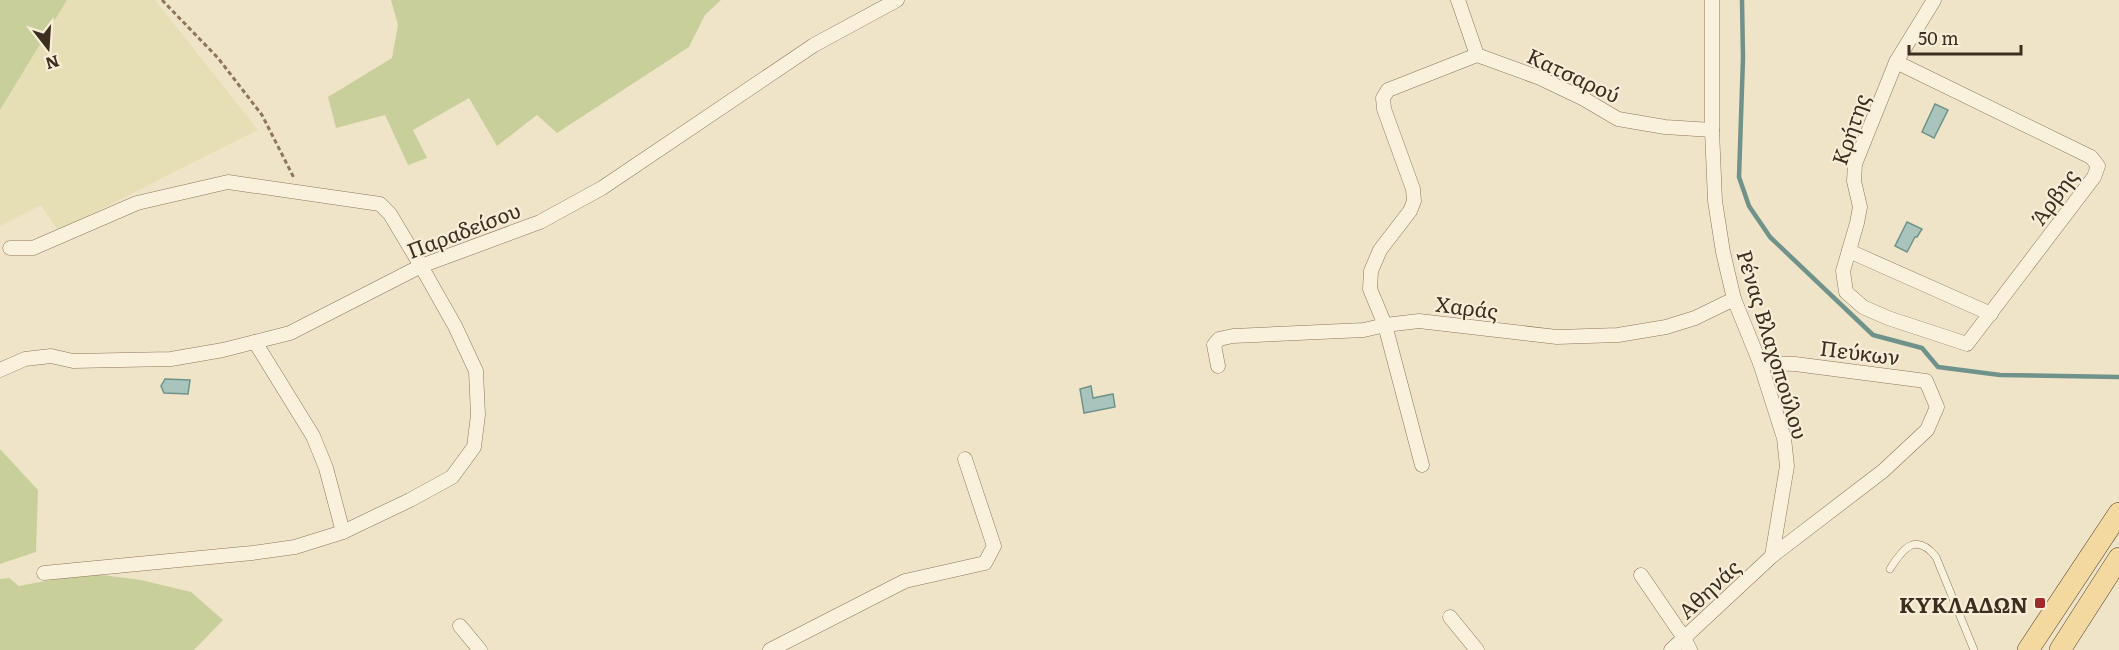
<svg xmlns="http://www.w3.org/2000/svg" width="2119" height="650" viewBox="0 0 2119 650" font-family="Literata,serif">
  <rect width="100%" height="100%" fill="#f0e4c8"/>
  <!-- farmland -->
  <path fill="#e6deb5" d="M67,0H155L258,130L58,231L41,205L0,226V110Z"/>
  <!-- green -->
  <g fill="#c9cf9b">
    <path d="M0,0H67L0,110Z"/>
    <path d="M391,0H721L705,15L689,47L557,133L537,115L497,146L469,98L413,130L427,158L408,165L385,115L336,128L328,97L392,58L398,25Z"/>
    <path d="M0,449L38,490L36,552L0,564Z"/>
    <path d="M87,573L141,580L191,592L223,620L194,650H0V579L9,578L19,586Z"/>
  </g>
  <!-- water -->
  <g fill="#a9c4bc" stroke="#6f938a" stroke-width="1.5">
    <path d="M1935,104L1948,110L1934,138L1922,132Z"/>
    <path d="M1907,222L1922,229L1917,237H1915L1907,252L1895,246Z"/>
    <path d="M165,379L190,380L188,394L164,393L161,386Z"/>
    <path d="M1091,386L1093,398L1113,394L1115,407L1084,413L1080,389Z"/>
  </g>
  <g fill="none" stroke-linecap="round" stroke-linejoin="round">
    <!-- stream -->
    <path stroke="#6f938a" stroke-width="4.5" d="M1742,0L1743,58L1739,177L1749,206L1770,237L1873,335L1922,348L1938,367L2000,375L2119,377"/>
    <defs>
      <path id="service" d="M1890,569C1903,548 1916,532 1936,557L1974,650"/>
      <g id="minor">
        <path d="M1458,0L1477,55L1540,78L1584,99L1618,119L1665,127L1712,130"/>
        <path d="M1712,0V130L1715,201L1723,252L1734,299L1760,363L1784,438L1787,466L1772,556"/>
        <path d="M1896,62L2091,157L2098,166L2094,177L1967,344L1888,318L1863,307L1846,292L1843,271L1857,223L1860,207L1854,181L1855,164L1896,62L1934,0"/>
        <path d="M10,248H33L137,203L228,182L380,204L390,214L421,266L455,326L476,371L478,415L474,447L452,477L410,500L343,532L295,547L252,553L44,573"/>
        <path d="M1849,251L1991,314"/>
        <path d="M255,342L313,436L326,468L343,532"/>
        <path d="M1218,366L1214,345L1219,339L1233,336L1364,330L1385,325L1419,321L1557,337L1618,335L1666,327L1695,318L1734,299"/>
        <path d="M0,370L25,359L51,356L73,361L171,359L223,350L290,333L421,266L540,222L602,188L814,45L897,0"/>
        <path d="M1422,465L1385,325L1370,289L1371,271L1380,250L1410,211L1414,201L1413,189L1384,109L1383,98L1388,90L1477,55"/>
        <path d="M1641,575L1684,638L1690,650"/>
        <path d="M1450,617L1477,650"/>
        <path d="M460,626L480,650"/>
        <path d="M770,650L905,581L985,563L994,546L965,459"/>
        <path d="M1671,650L1772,556L1883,471L1927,430L1937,407L1926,381L1795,364L1760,363"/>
      </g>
      <g id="primary">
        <path d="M2028,650L2119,513"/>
        <path d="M2060,650L2119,558"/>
      </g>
    </defs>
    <!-- service casing -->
    <use href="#service" stroke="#8d765c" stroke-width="8"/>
    <!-- minor casing -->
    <use href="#minor" stroke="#8d765c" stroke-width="15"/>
    <!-- primary casing -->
    <use href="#primary" stroke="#5b4430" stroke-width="22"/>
    <!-- path -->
    <path stroke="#8d765c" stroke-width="3" stroke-dasharray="4.5 3" stroke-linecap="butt" d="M162,0L218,58L262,115L294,178"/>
    <!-- service -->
    <use href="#service" stroke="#faf1dc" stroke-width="7"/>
    <!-- minor -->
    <use href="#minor" stroke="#faf1dc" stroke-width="14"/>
    <!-- primary -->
    <use href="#primary" stroke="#f3d9a0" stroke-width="21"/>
  </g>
  <!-- markers -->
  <rect fill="#9e2a2b" stroke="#f7eed8" stroke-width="2" x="2034" y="597" width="12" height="12" rx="3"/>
  <g text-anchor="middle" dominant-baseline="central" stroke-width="4.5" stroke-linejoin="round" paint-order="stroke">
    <!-- street labels -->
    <g font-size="21" fill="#3d2e20" stroke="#f7eed8">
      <text transform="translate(1574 74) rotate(25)">Κατσαρού</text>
      <text transform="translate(1849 129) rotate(-71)">Κρήτης</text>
      <text transform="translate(2053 196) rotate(-54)">Άρβης</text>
      <text transform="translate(463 229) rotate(-21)">Παραδείσου</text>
      <text transform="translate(1467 306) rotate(7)">Χαράς</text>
      <text transform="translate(1774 344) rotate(73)">Ρένας Βλαχοπούλου</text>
      <text transform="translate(1860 351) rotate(7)">Πεύκων</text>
      <text transform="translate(1708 588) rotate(-43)">Αθηνάς</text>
    </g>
    <!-- poi labels -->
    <g font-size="21" font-weight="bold" fill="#3d2e20" stroke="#f7eed8" text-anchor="end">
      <text x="2028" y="603">ΚΥΚΛΑΔΩΝ</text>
    </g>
  </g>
  <!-- north arrow -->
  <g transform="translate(48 48) rotate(163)" stroke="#f7eed8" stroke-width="4.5" paint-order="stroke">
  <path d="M0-4.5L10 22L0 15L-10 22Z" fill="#3d2e20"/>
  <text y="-9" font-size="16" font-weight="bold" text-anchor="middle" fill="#3d2e20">N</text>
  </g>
  <!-- scale -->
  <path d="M1909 45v9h112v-9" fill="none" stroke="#3d2e20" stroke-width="3"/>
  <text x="1918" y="45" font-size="18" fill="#3d2e20" stroke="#f7eed8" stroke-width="4.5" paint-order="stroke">50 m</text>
</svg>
